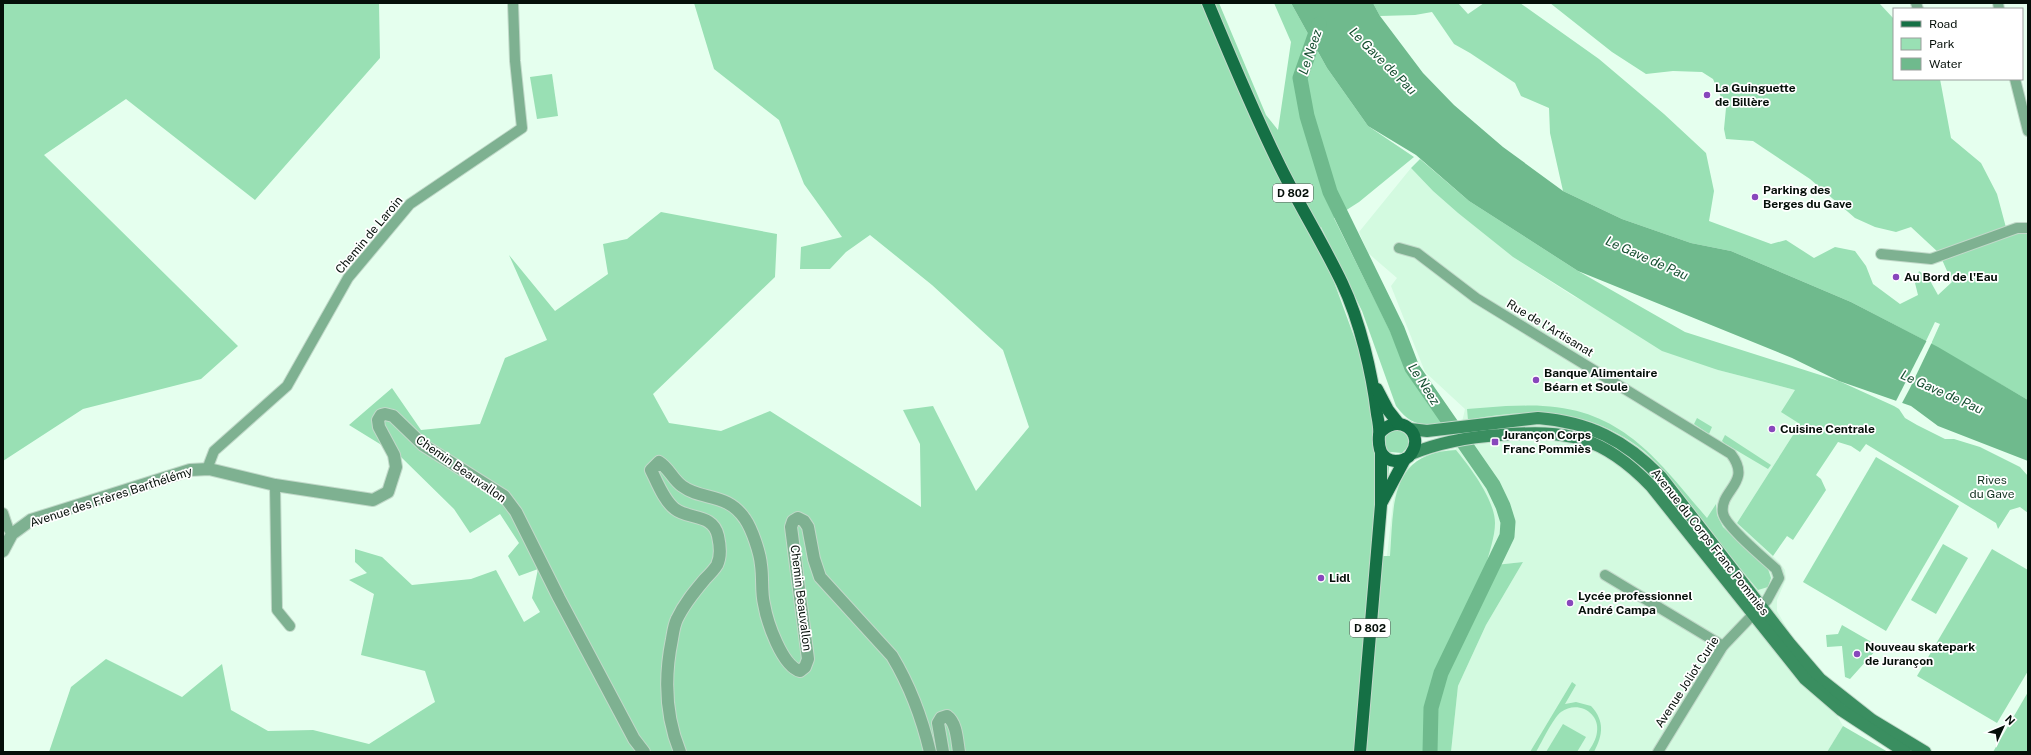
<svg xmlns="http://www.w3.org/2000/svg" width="2031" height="755" viewBox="0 0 2031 755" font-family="'Public Sans',sans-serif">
  <rect width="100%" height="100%" fill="#e5ffee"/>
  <!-- built -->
  <path fill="#d3fae0" d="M1411,168L1433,191L1458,213L1513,257L1573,296L1718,370L1795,390L1797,421L1800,424L1737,523L1779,562L1785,570L1786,579L1777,600V611L1843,726L1827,752H1451L1458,686L1486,625L1523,562L1486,566L1387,556L1393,502L1399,478L1407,468L1429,453L1456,449L1465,409L1425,372L1391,286L1397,278L1368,253L1359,232Z"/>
  <!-- green -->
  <g fill="#99e0b4">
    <path d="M3,3H379L380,58L255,200L126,99L44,155L238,346L201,379L83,409L3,461Z"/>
    <path d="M694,3H1219L1266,115L1278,130L1291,42L1274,3H1291L1327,68L1368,126L1414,157L1359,202L1334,218L1391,333L1404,365L1443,423C1421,426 1410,425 1396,406L1362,311L1321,227L1313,232L1326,260L1389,432C1401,427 1411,434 1408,447L1402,453L1390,452L1383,556H1390C1394,504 1389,453 1456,450C1470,467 1495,500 1495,523C1495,537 1489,552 1486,566L1523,562L1486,625L1458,686L1451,752H49L71,687L106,659L182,697L222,664L231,710L268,731L313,730L369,744L435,702L425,671L361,655L374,594L349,580L367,573L355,562V549L382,557L412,585L471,579L496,570L524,622L540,612L532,598L538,569L519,576L508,556L519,543L500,514L470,533L454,509L401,457L349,425L392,388L421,430L480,424L505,358L547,340L509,255L555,311L608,274L603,244L627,239L661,212L777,234L775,277L653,394L669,423L721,431L770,411L921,507L920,444L903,410L933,406L976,491L1029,427L1003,350L932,285L870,235L846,252L830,269H800L801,247L842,237L804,184L779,120L714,69Z"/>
    <path d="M1373,3H1458L1468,14L1484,3H1520L1599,59L1664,114L1706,153L1714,191L1709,221L1771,244L1786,240L1814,258L1835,247L1855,251L1866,266L1873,284L1900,304L1918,295L1915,283L1919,271L1928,277L1938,295L1952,282L1939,253L1911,227L1896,232L1875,227L1855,218L1810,179L1753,141L1726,139L1724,129L1726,108L1713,79L1702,72L1673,71L1646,74L1612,52L1550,3H1879L1894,19V79H1940L1951,138L1981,163L1997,194L2008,235L2028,232V400L1931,344L1940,324L1935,322L1926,341L1851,302L1731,251L1691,243L1622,219L1563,191L1550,133L1549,108L1521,96L1515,83L1470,53L1454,44L1432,12L1415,15L1380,16Z"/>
    <path d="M552,74L558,116L537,119L530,77Z"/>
    <path d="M1420,159L1469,201L1578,271L1685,332L1839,381L1894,406L1899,409L1905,418L1917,425L1945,439H1954L1980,447L2020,467L2028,476V513L2020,507L2010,510L1998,529L1996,523L1866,444L1860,452L1851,446L1838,442L1816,475L1821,479L1826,490L1793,540L1787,536L1773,556L1737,523L1800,424L1781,412L1795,390L1718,370L1662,351L1513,257L1458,213L1433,191L1411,168Z"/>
    <path d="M1506,406C1518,406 1531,405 1543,406C1624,410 1659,462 1707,518L1716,504L1717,515L1723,527L1768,569L1771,578L1768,587L1758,590C1740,568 1722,546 1705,523C1685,498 1668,472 1644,451C1592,409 1531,407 1468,420L1467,409Z"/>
    <path d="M1697,418L1712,427L1709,434L1694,424Z"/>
    <path d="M1725,435L1771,465L1768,469L1724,443L1722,441Z"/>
    <path d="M1876,457L1959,506L1886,631L1803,582Z"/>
    <path d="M1943,544L1968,558L1936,614L1911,600Z"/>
    <path d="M1992,549L2028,570V671L1997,723L1917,676Z"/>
    <path d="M1842,625L1875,644L1876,650L1850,679L1845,677L1842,646L1827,647L1826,635L1838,634Z"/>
    <path d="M1572,682L1576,685L1565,704L1576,702L1591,706C1605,721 1603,735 1594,752H1588C1592,746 1596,740 1597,732C1600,712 1577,700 1561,712C1553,718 1542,742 1536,752H1530Z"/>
    <path d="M2028,692V752H1993Z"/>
    <path d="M1563,724L1586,737L1577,752H1546Z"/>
    <path d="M1843,726L1888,752H1827Z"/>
  </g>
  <!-- water -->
  <path fill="#6fba8d" d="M1291,3H1373L1380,16L1423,73L1454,105L1503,147L1563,191L1622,219L1691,243L1731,251L1851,302L1938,347L2028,400V461L1938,426L1911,406L1839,381L1792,358L1578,271L1469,201L1416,155L1368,126L1327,68Z"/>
  <!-- pier -->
  <path fill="#e5ffee" d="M1927,340L1932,342L1910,388L1901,405L1895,403Z"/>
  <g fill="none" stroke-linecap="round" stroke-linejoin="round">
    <!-- river -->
    <path stroke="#6fba8d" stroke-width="15" d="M1319,24L1300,78L1307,116L1330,192L1397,329L1412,368L1493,485L1503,506L1508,522L1507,536L1441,673L1431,708L1430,752"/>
    <defs>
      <g id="minor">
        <path d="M1916,3L1918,9"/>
        <path d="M1998,3L1999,9"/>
        <path d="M2015,79L2028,131"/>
        <path d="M1399,248L1417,253L1476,298L1731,454C1753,483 1719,490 1723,513C1725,526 1765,559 1776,569L1779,578L1767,600L1723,646L1658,752"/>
        <path d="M1881,254L1931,259L2017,228H2028"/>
        <path d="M209,469V464L214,451L287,386L348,278L410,204L522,128L515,61L513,3"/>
        <path d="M275,485L277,610L290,626"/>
        <path d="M3,513L8,528L12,534"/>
        <path d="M1605,575L1723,646"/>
      </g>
      <g id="tertiary">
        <path d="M3,551L12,534L31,520L190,470L209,469L275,485L373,500L388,492L396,467L394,455L379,427L378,420L381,415L385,414L393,416L423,445L504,496L516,512L559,598L634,739L644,752"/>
        <path d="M680,752C665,715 664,678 672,639C673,633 674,625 677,619C684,604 694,592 705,579C709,575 714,570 717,565C721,557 720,545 718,536C713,513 689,520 675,509C664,501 657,482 651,470L659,462C669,468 673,480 682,486C702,501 727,492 745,519C752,529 760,553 761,565C763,578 761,592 764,604C767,622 782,666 800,671L805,667L808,659L791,527L793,521L798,518L804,521L808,527L814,559L820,577L892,656C910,686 922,718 930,752"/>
        <path d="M943,752L938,723L941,718L947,716C957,723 957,741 959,752"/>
      </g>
      <g id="secondary">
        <path d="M1410,429L1427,431L1538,418C1589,422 1625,440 1661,477L1790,644L1820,679L1872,720L1925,752"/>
        <path d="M1411,454C1440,442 1469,437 1500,435C1567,429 1603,436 1651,486L1805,679L1841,710L1905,752"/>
      </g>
      <g id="primary">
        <path d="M1208,3C1230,56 1252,109 1277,160C1297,202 1322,241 1342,283C1360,321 1372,373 1377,414C1378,420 1380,428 1379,435C1378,447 1380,459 1395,461C1401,461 1408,459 1411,454C1426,432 1397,411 1379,434"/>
        <path d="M1377,389L1388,410L1399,424"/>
        <path d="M1382,502L1405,459"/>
        <path d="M1360,752L1381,505V453"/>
      </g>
    </defs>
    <!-- minor casing -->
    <use href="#minor" stroke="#c1d9c9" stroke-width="12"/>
    <!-- tertiary casing -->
    <use href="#tertiary" stroke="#c1d9c9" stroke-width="14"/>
    <!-- secondary casing -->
    <use href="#secondary" stroke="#c1d9c9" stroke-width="14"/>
    <!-- primary casing -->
    <use href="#primary" stroke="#c1d9c9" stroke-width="14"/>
    <!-- minor -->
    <use href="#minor" stroke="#7eb191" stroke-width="10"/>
    <!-- tertiary -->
    <use href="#tertiary" stroke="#7eb191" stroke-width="12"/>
    <!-- secondary -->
    <use href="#secondary" stroke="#3a8e60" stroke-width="12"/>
    <!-- primary -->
    <use href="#primary" stroke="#157045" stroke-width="12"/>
  </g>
  <!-- markers -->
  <g fill="#8847bc" stroke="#fff" stroke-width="1.5">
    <circle cx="1707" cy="95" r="4"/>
    <circle cx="1755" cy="197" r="4"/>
    <circle cx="1896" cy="277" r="4"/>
    <circle cx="1536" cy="380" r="4"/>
    <circle cx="1772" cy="429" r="4"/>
    <rect x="1491" y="438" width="8" height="8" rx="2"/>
    <circle cx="1321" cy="578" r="4"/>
    <circle cx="1570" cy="603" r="4"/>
    <circle cx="1857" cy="654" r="4"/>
  </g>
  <g text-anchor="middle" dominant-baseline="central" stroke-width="3.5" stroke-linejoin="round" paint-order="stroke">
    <!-- shield labels -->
    <g fill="#fff" stroke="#505753" stroke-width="1">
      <rect x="1273" y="184" width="40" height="18" rx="3"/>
      <rect x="1350" y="619" width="40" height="18" rx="3"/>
    </g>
    <g font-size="11" font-weight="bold" fill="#050f09">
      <text x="1293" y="193">D 802</text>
      <text x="1370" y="628">D 802</text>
    </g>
    <!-- poi labels -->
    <g font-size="12" font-weight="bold" fill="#050f09" stroke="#fff" text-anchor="start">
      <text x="1715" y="88">La Guinguette<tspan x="1715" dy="14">de Billère</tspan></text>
      <text x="1763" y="190">Parking des<tspan x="1763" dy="14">Berges du Gave</tspan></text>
      <text x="1904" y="277">Au Bord de l'Eau</text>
      <text x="1544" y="373">Banque Alimentaire<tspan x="1544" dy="14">Béarn et Soule</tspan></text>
      <text x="1780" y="429">Cuisine Centrale</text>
      <text x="1503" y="435">Jurançon Corps<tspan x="1503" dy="14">Franc Pommiès</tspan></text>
      <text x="1329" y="578">Lidl</text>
      <text x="1578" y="596">Lycée professionnel<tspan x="1578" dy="14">André Campa</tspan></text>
      <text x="1865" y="647">Nouveau skatepark<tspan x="1865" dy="14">de Jurançon</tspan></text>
    </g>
    <!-- street labels -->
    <g font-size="12" fill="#050f09" stroke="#fff">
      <text transform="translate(369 235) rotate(-50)">Chemin de Laroin</text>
      <text transform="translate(1550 328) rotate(31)">Rue de l'Artisanat</text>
      <text transform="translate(461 469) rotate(35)">Chemin Beauvallon</text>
      <text transform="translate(111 497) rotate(-18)">Avenue des Frères Barthélémy</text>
      <text transform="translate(1710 542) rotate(52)">Avenue du Corps Franc Pommiès</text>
      <text transform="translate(801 598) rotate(83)">Chemin Beauvallon</text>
      <text transform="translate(1687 682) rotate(-57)">Avenue Joliot Curie</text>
    </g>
    <!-- park labels -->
    <g font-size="12" fill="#10311f" stroke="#fff">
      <text x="1992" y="480">Rives<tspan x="1992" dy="14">du Gave</tspan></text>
    </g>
    <!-- water labels -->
    <g font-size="13" font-style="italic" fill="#164f31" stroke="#fff">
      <text transform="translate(1310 52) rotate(-71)">Le Neez</text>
      <text transform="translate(1383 61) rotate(45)">Le Gave de Pau</text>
      <text transform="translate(1647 258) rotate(24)">Le Gave de Pau</text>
      <text transform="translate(1424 384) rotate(57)">Le Neez</text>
      <text transform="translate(1942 392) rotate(24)">Le Gave de Pau</text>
    </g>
  </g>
  <!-- border -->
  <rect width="2031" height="755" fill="none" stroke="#050f09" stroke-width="8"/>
  <!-- legend -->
  <rect x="1893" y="8" width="130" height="72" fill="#ffffff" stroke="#9b9f9d"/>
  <rect x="1901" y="21" width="20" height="6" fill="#157045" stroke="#9b9f9d"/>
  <text x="1929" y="28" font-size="12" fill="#050f09">Road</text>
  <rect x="1901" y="38" width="20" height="12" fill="#99e0b4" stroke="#9b9f9d"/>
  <text x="1929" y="48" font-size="12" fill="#050f09">Park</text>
  <rect x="1901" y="58" width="20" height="12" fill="#6fba8d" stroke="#9b9f9d"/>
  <text x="1929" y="68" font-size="12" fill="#050f09">Water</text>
  <!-- north arrow -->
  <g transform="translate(2003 727) rotate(46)" stroke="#ffffff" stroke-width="3" paint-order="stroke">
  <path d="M0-3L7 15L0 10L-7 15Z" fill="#050f09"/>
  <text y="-6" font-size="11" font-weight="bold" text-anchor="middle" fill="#050f09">N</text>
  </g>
</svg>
